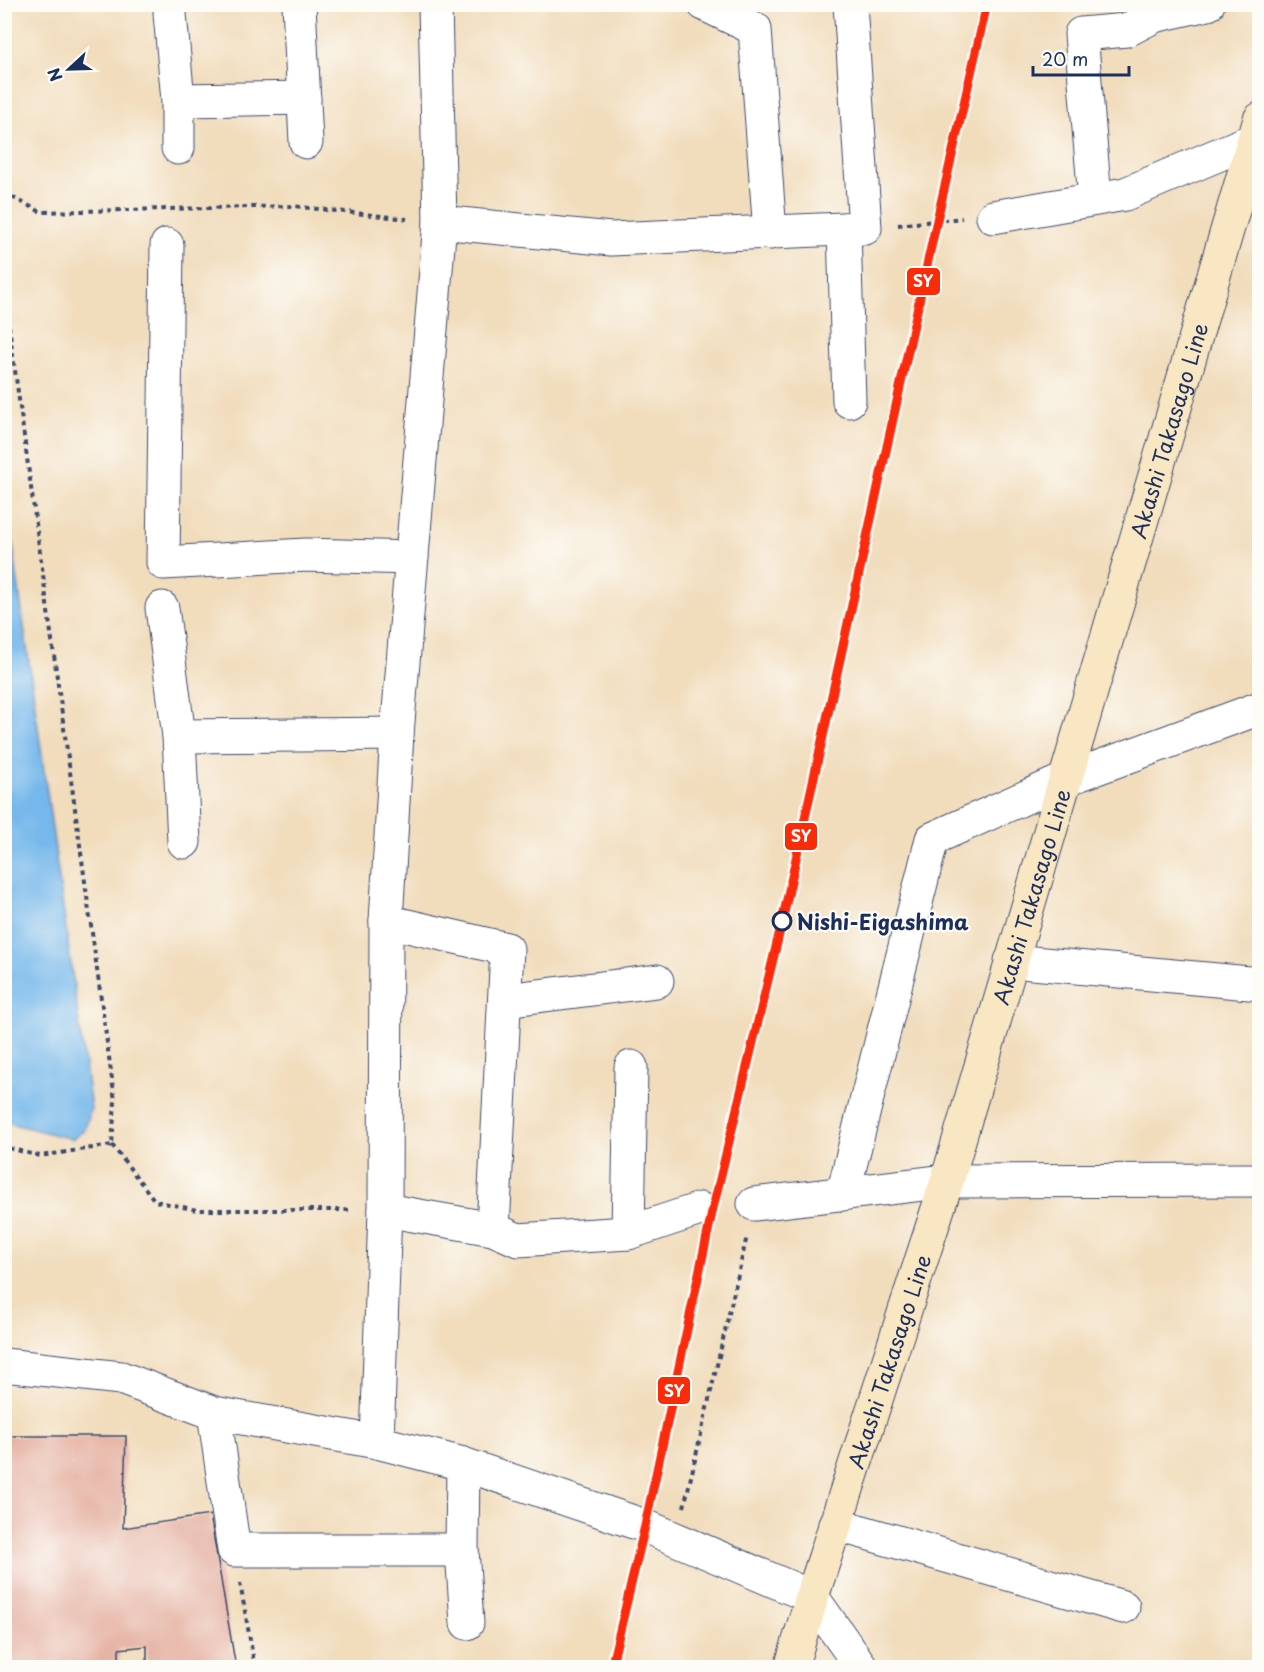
<svg xmlns="http://www.w3.org/2000/svg" width="1264" height="1672" viewBox="0 0 1264 1672" font-family="'Playpen Sans',sans-serif">
  <rect width="100%" height="100%" fill="#fdfcf7"/>
  <filter id="ink" filterUnits="userSpaceOnUse"><feTurbulence type="fractalNoise" baseFrequency=".0167" numOctaves="2"/><feDisplacementMap in="SourceGraphic" scale="12" xChannelSelector="R" yChannelSelector="G"/><feConvolveMatrix kernelMatrix="1 2 1 2 8 2 1 2 1" color-interpolation-filters="sRGB"/></filter>
  <filter id="wash" filterUnits="userSpaceOnUse"><feTurbulence type="fractalNoise" baseFrequency=".008" numOctaves="4" result="noise"/><feDisplacementMap in="SourceGraphic" scale="24" xChannelSelector="R" yChannelSelector="G"/><feGaussianBlur stdDeviation="1.35" result="paint"/><feColorMatrix in="noise" values="0 0 0 0 0 0 0 0 0 0 0 0 0 0 0 0 0 1.4 0 .05"/><feComposite in="paint" operator="in"/></filter>
  <g filter="url(#wash)">
    <rect width="100%" height="100%" fill="#f1dcbb"/>
    <!-- water -->
    <path fill="#76b8eb" stroke="#4874a4" stroke-width="1.5" d="M5,490L91,1109L85,1130L72,1139L5,1122Z"/>
    <g id="blocks">
      <!-- building -->
      <path fill="#e5b1a2" d="M4,1436H126L123,1528L210,1515L236,1668H147V1646L119,1649V1668H4Z"/>
    </g>
  </g>
  <g filter="url(#ink)">
    <use href="#blocks" fill-opacity="0" stroke="#3b496c" stroke-width="1.5"/>
    <g fill="none" stroke-linecap="round" stroke-linejoin="round">
      <defs>
        <g id="street">
          <path d="M299,4L306,142"/>
          <path d="M704,4L755,29L770,233"/>
          <path d="M170,14L178,100V148"/>
          <path d="M178,100L304,98"/>
          <path d="M1095,199L1081,34L1127,30L1154,16L1208,4"/>
          <path d="M993,217L1125,194L1260,137"/>
          <path d="M440,222L611,239L865,228L850,4"/>
          <path d="M844,229L849,401"/>
          <path d="M167,245L163,563L306,555L412,558"/>
          <path d="M162,608L179,736L184,842"/>
          <path d="M179,736L397,734"/>
          <path d="M386,921L507,949L493,1229"/>
          <path d="M1011,961L1260,984"/>
          <path d="M505,1000L657,981"/>
          <path d="M843,1194L932,839L1064,780L1260,708"/>
          <path d="M754,1204L947,1181L1260,1180"/>
          <path d="M385,1210L493,1229L518,1240L628,1233L700,1209"/>
          <path d="M628,1233L631,1067"/>
          <path d="M4,1365L121,1378L214,1413L377,1442L463,1464L645,1526L812,1597L862,1668"/>
          <path d="M214,1413L234,1550H462"/>
          <path d="M377,1442L385,1210L386,921L397,734L440,222L435,4"/>
          <path d="M463,1464L462,1550L467,1623"/>
          <path d="M835,1524L1123,1607"/>
        </g>
        <g id="secondary">
          <path id="s1" d="M791,1668L812,1597L947,1181L1260,119"/>
        </g>
      </defs>
      <!-- street casing -->
      <use href="#street" stroke="#3b496c" stroke-width="35"/>
      <!-- secondary casing -->
      <use href="#secondary" stroke="#3b496c" stroke-width="35"/>
      <!-- path -->
      <g stroke="#3b496c" stroke-width="4" stroke-dasharray="4.5 4.5" stroke-linecap="butt">
        <path d="M4,193L41,212L293,206L407,219"/>
        <path d="M898,225L962,218"/>
        <path d="M4,290L115,1101L112,1145L40,1156L4,1147"/>
        <path d="M112,1145L155,1201L197,1210H353"/>
        <path d="M684,1507L747,1236"/>
        <path d="M240,1583L255,1668"/>
      </g>
      <!-- street -->
      <use href="#street" stroke="#fff" stroke-width="33"/>
      <!-- secondary -->
      <use href="#secondary" stroke="#f9e7c3" stroke-width="33"/>
      <defs>
        <path id="rail-1" d="M611,1668L645,1526L713,1208L782,922L937,220L987,4"/>
      </defs>
      <!-- rail-1 casing -->
      <use href="#rail-1" stroke="#fdfcf7" stroke-width="14"/>
      <!-- rail-1 -->
      <use href="#rail-1" stroke="#fa2b08" stroke-width="9"/>
    </g>
  </g>
  <!-- markers -->
  <circle fill="#fdfcf7" stroke="#1b2f5e" stroke-width="3" cx="782" cy="921" r="9"/>
  <g text-anchor="middle" dominant-baseline="central" stroke-width="4.5" stroke-linejoin="round" paint-order="stroke">
    <!-- street labels -->
    <g font-size="21" fill="#1b2f5e" stroke="#fdfcf7">
      <text stroke="none"><textPath href="#s1" startOffset="1294">Akashi Takasago Line</textPath></text>
      <text stroke="none"><textPath href="#s1" startOffset="808">Akashi Takasago Line</textPath></text>
      <text stroke="none"><textPath href="#s1" startOffset="322">Akashi Takasago Line</textPath></text>
    </g>
    <!-- stop labels -->
    <g font-size="21" font-weight="bold" fill="#1b2f5e" stroke="#fdfcf7" text-anchor="start">
      <text x="797" y="921">Nishi-Eigashima</text>
    </g>
  </g>
  <g stroke="#fdfcf7" stroke-width="2">
    <rect x="906" y="267" width="35" height="29" rx="6" fill="#fa2b08"/>
    <rect x="784" y="822" width="34" height="29" rx="6" fill="#fa2b08"/>
    <rect x="657" y="1376" width="34" height="29" rx="6" fill="#fa2b08"/>
  </g>
  <g font-size="16" text-anchor="middle" font-weight="bold" fill="#fff">
    <text x="923" y="287">SY</text>
    <text x="801" y="842">SY</text>
    <text x="674" y="1397">SY</text>
  </g>
  <!-- margin -->
  <rect width="1264" height="1672" fill="none" stroke="#fdfcf7" stroke-width="24"/>
  <!-- north arrow -->
  <g transform="translate(69 69) rotate(248)" stroke="#fdfcf7" stroke-width="4.5" paint-order="stroke">
  <path d="M0-4.5L10 22L0 15L-10 22Z" fill="#1b2f5e"/>
  <text y="-9" font-size="16" font-weight="bold" text-anchor="middle" fill="#1b2f5e">N</text>
  </g>
  <!-- scale -->
  <path d="M1033 66v9h96v-9" fill="none" stroke="#1b2f5e" stroke-width="3"/>
  <text x="1042" y="66" font-size="18" fill="#1b2f5e" stroke="#fdfcf7" stroke-width="4.5" paint-order="stroke">20 m</text>
</svg>
